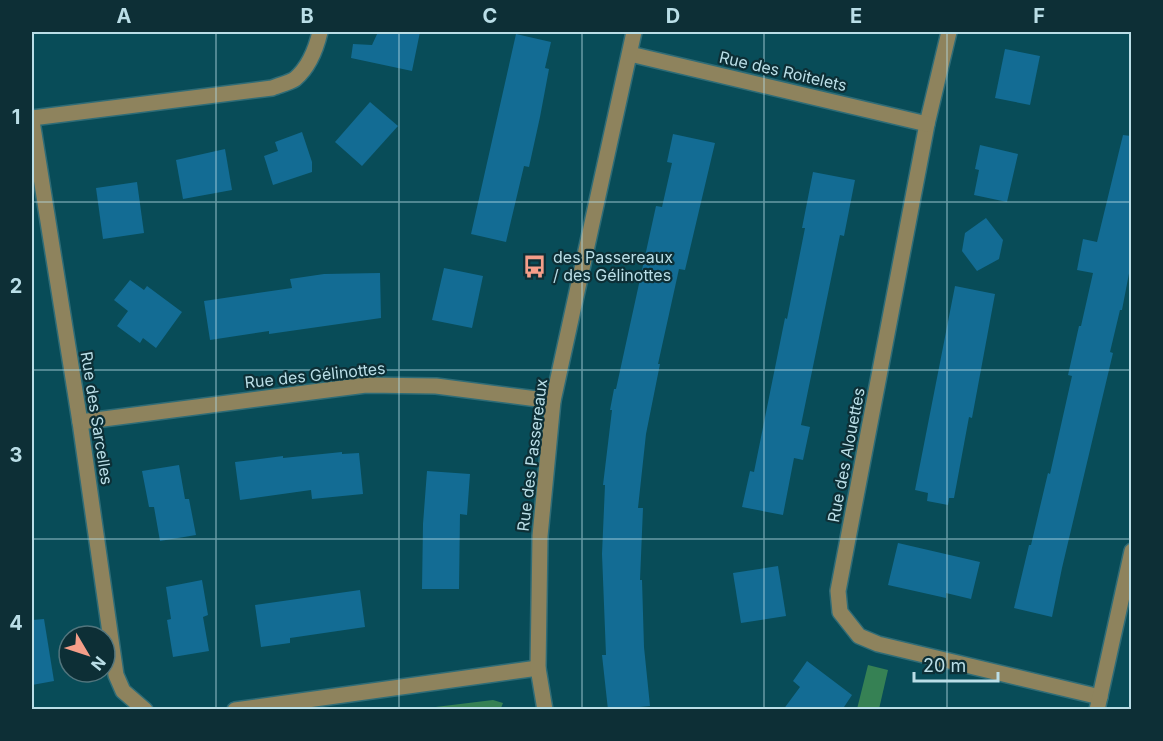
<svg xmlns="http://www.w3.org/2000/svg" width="1163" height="741" viewBox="0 0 1163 741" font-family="Inter,sans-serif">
  <rect width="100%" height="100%" fill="#084c58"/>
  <!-- green -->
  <g fill="#368154">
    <path d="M868,665L888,670L879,709H857Z"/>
    <path d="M493,700L503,703L501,708L502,709H419Z"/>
  </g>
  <!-- building -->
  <g fill="#136c94">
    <path d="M378,32H420L412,71L351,58L353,44L372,45Z"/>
    <path d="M516,34L551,42L545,68L549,69L540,117L529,167L524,166L506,242L471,234Z"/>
    <path d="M1005,49L1040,56L1030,105L995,98Z"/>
    <path d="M370,102L398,126L362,166L335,142Z"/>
    <path d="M302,132L312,162V172L273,185L264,156L278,151L275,142Z"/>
    <path d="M673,134L715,143L685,270L679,269L658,364H660L646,434L638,508H643L640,580H642L644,647L650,706L608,710L602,655H606L602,554L605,485H603L612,410H610L614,389H616L656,206L662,207L672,163L667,162Z"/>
    <path d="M1123,135L1131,136V263L1122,310H1120L1110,352L1113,353L1062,568L1052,617L1014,608L1029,545H1031L1048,473L1050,474L1072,376L1068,375L1079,326H1081L1093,273L1077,270L1083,239L1097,242Z"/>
    <path d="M980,145L1018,154L1007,202L974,195L979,170L975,169Z"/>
    <path d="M225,149L232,190L183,199L176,160Z"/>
    <path d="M813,172L855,180L844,236L840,235L801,425L810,427L803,460L794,458L783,515L742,507L750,471L754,472L785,318L787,319L805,228H802Z"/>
    <path d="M137,182L144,233L103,239L96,188Z"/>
    <path d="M986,218L1003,240L999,259L977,271L962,251L965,233Z"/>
    <path d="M444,268L483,276L472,328L432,320Z"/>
    <path d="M380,273L381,318L269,334V331L210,340L204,301L292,288L290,279L324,274Z"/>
    <path d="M130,280L144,290L147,286L182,312L156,348L143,338L140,343L117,326L128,311L114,300Z"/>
    <path d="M955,286L995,294L972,418L969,417L954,498H949L948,505L927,501L928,493L915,490Z"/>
    <path d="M342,452V454L359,453L363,494L312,499L311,490L240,500L235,462L283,456V458Z"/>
    <path d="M179,465L185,499H189L196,535L160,541L154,507H149L142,471Z"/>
    <path d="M427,471L470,474L467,515L460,514L459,589H422L423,524Z"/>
    <path d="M898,543L980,562L971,599L946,593V598L888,585Z"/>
    <path d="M778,566L786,616L741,623L733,573Z"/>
    <path d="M202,580L208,615L203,617L209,651L173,657L167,620L171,619L166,587Z"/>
    <path d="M360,590L365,627L290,638V643L261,647L255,605Z"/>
    <path d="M44,619L54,681L32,685V620Z"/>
    <path d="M807,661L852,695L842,710H783L800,687L793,681Z"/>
  </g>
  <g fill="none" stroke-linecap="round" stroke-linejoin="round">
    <defs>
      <g id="minor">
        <path d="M949,32L927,124L838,591L840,612L859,636L878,644L1100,697"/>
        <path d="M630,54L927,124"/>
        <path d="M32,118L272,88C279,85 289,83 295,79C309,67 316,49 320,32"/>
        <path d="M32,121L80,422L116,675L123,691L145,710"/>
        <path d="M80,422L366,385L436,386L553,401"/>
        <path d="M235,710L538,668"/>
        <path d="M545,710L538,668L540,536L553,401L634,32"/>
        <path d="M1097,710L1132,551"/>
      </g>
    </defs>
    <!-- minor casing -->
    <use href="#minor" stroke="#2f6c77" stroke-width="18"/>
    <!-- minor -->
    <use href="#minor" stroke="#8e835d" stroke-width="15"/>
  </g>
  <!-- grid -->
  <path fill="none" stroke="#badee7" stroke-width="1.5" stroke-opacity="0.55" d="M216,32V710M399,32V710M582,32V710M764,32V710M947,32V710M32,202H1132M32,370H1132M32,539H1132"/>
  <!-- icons -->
  <defs>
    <symbol id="bus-bare" viewBox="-9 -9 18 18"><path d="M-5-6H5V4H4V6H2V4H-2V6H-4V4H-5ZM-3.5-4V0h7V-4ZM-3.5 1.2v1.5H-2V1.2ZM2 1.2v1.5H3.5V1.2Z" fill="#f49e89" stroke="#0d2f36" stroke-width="2.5" paint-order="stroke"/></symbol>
  </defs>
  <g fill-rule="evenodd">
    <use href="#bus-bare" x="518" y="250" width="33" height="33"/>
  </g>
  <g text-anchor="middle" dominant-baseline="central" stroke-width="4.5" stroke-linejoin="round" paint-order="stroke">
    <!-- street labels -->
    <g font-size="16" fill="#badee7" stroke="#0d2f36">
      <text transform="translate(783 71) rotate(13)">Rue des Roitelets</text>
      <text transform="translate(315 375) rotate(-6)">Rue des Gélinottes</text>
      <text transform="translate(97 418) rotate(81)">Rue des Sarcelles</text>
      <text transform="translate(532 455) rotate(-83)">Rue des Passereaux</text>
      <text transform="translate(846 455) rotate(-79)">Rue des Alouettes</text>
    </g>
    <!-- poi labels -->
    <g font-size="16" fill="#badee7" stroke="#0d2f36" text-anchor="start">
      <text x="553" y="257">des Passereaux<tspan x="553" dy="18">/ des Gélinottes</tspan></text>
    </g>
  </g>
  <!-- border -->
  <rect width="1163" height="741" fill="none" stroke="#0d2f36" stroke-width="66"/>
  <!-- north arrow -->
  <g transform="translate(87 654) rotate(129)"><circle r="28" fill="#0d2f36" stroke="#52757d" stroke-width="1.5"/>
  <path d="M0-4.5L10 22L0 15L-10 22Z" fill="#f49e89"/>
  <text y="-9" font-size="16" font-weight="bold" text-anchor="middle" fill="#badee7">N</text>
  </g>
  <!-- scale -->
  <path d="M914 672v9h84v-9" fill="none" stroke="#badee7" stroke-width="3"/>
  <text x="923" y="672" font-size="18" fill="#badee7" stroke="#0d2f36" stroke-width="4.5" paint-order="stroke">20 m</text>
  <rect x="33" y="33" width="1097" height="675" fill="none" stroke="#badee7" stroke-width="2"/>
  <g font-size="20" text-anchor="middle" font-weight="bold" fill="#badee7">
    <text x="124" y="23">A</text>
    <text x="307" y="23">B</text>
    <text x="490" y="23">C</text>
    <text x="673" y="23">D</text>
    <text x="856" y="23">E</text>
    <text x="1039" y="23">F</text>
    <text x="16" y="124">1</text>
    <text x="16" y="293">2</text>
    <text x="16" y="462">3</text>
    <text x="16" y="630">4</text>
  </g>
</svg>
